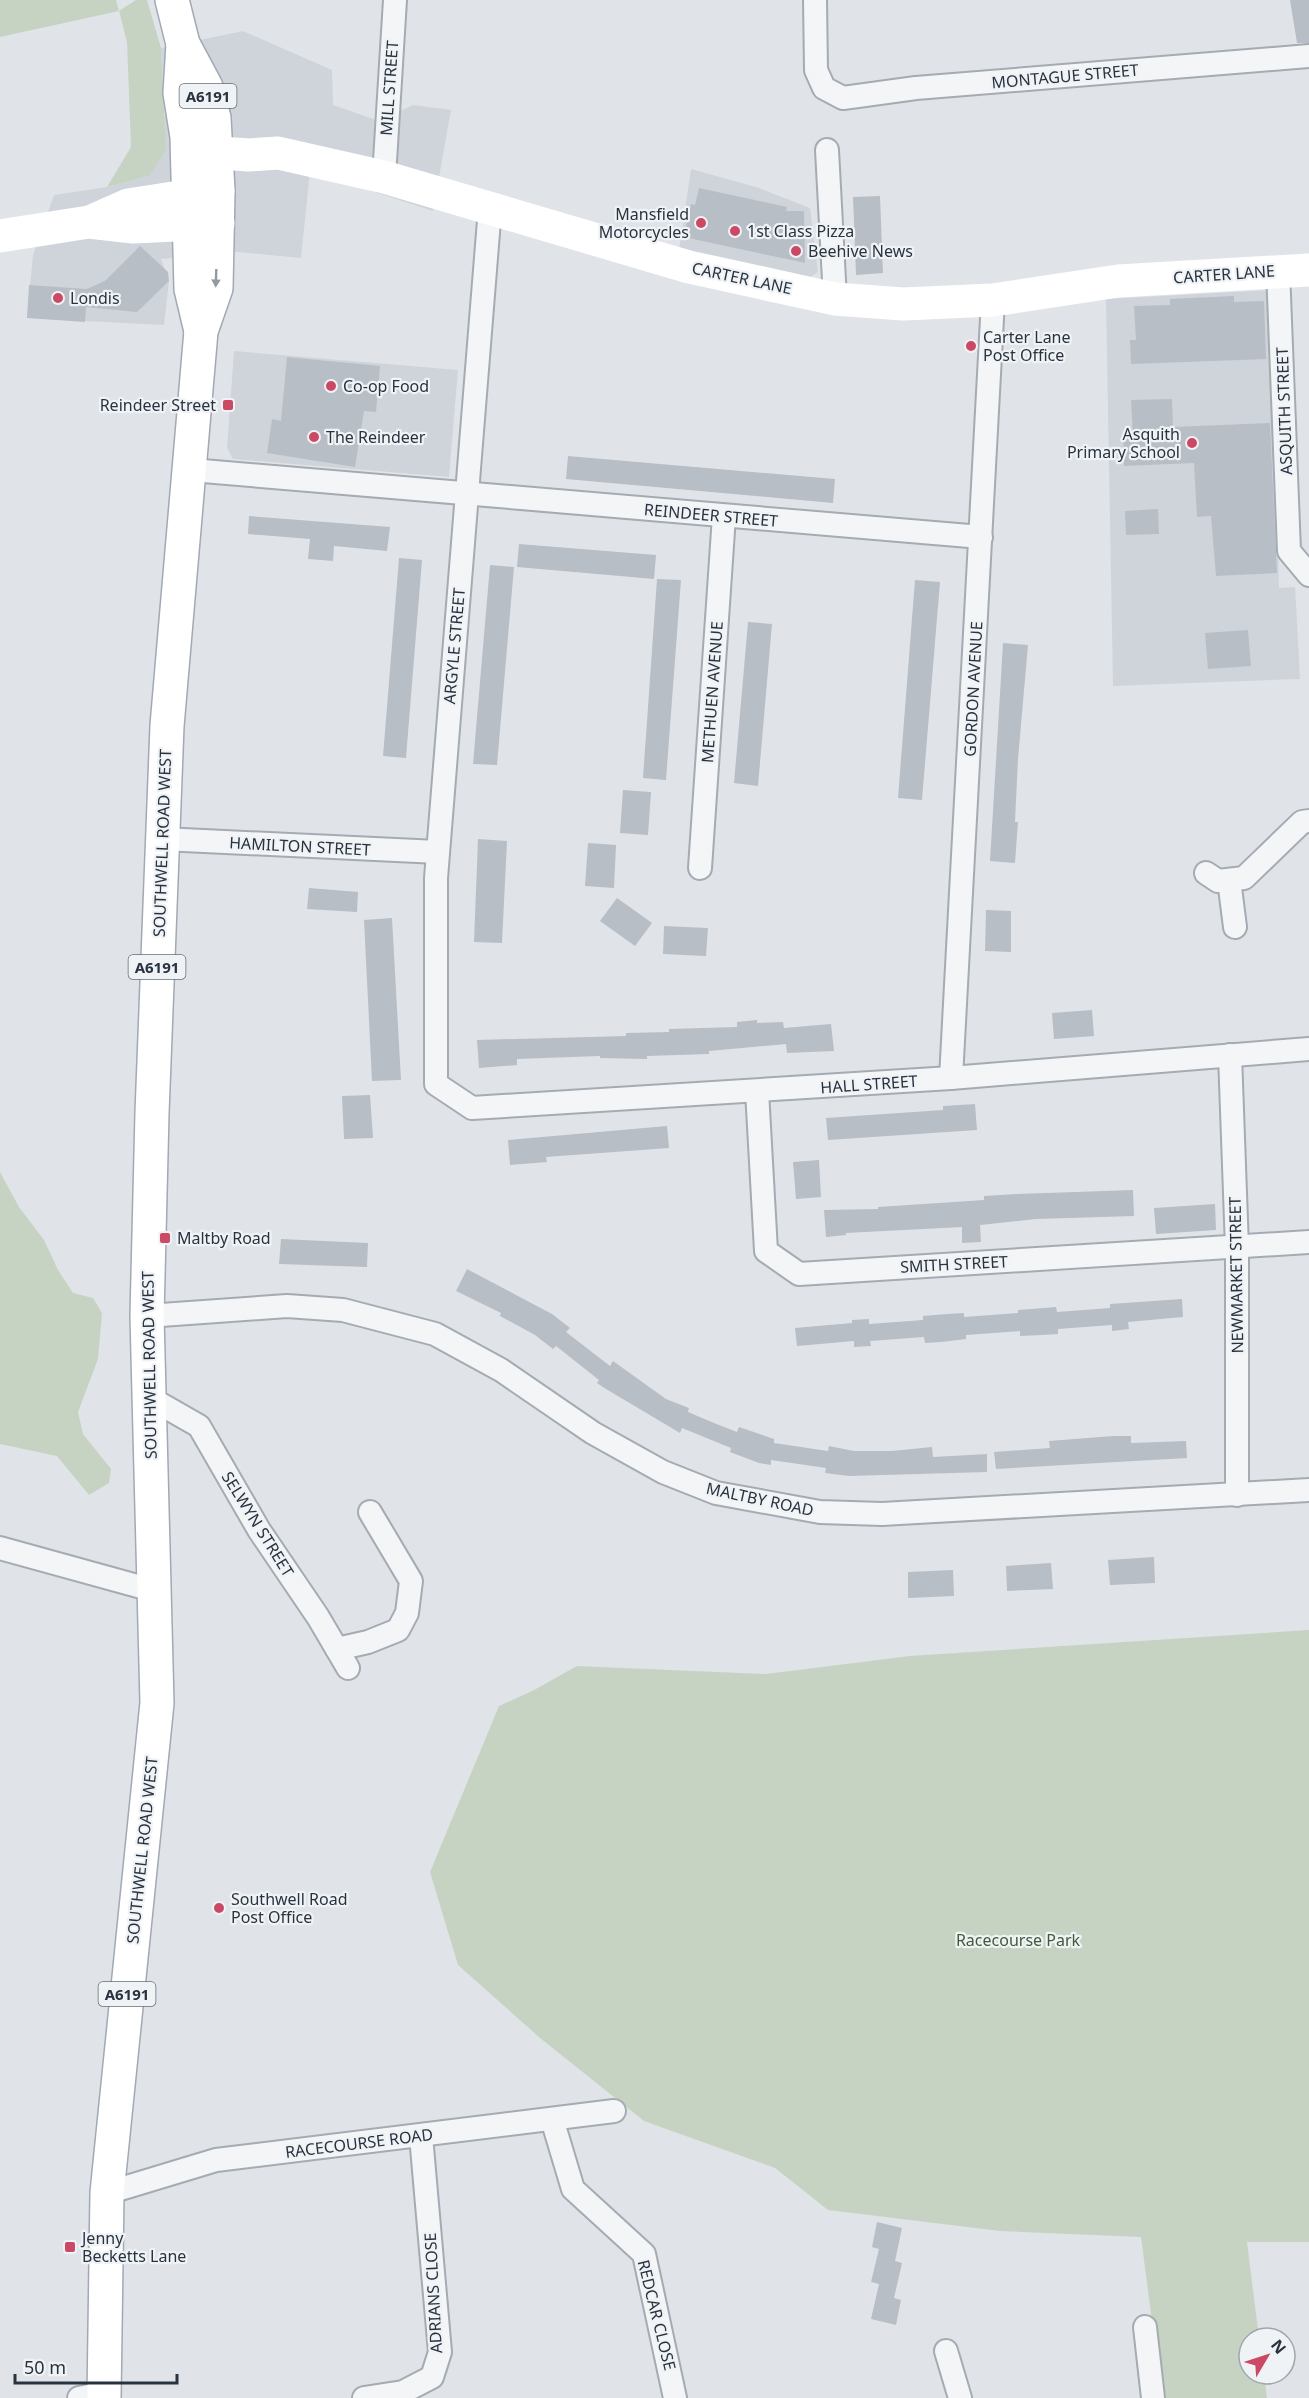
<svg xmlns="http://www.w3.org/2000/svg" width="1309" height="2398" viewBox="0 0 1309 2398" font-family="'Noto Sans',sans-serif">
  <rect width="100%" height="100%" fill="#e0e4e9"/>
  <!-- built -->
  <g fill="#cfd4db">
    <path d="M243,31L332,70L333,105L379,121L413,105L451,110L433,211L310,171L301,258L238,252L161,259L169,281L164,325L27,318L33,255L54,195L107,187L149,176L165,116L161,48Z"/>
    <path d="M691,169L756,187L810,208L818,272L806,280L678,257Z"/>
    <path d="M1273,290L1279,588L1295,587L1300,679L1113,686L1106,299Z"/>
    <path d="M234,351L458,370L449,477L233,459L227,448Z"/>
  </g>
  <!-- green -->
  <g fill="#c7d3c2">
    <path d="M0,0H116L119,11L136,0H147L161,48L166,150L149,176L107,187L131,147L127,42L119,11L0,37Z"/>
    <path d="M0,1172L19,1207L44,1240L58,1270L73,1293L93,1298L102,1313L98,1359L78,1412L83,1434L111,1469L109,1483L89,1495L57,1456L0,1444Z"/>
    <path d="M1309,1630V2242H1247L1259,2338H1249V2374H1264L1267,2398H1162L1141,2237L1000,2231L828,2210L775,2168L644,2121L540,2038L458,1965L430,1872L499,1706L534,1690L577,1666L766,1674L910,1656Z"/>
  </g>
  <!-- building -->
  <g fill="#b8bec6">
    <path d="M1290,0H1309V43H1297Z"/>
    <path d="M699,188L787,207L786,211H804L805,263L684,237L691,204L695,205Z"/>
    <path d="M880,196L883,273L856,275L853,197Z"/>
    <path d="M140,246L168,272L169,281L137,312L86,307L85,322L27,318L29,285L87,289L105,281Z"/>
    <path d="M1234,296V302L1264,301L1266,359L1131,364L1130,340H1136L1134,306L1170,305V299Z"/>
    <path d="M287,357L380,366L376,412L364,411L355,467L267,453L272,419L281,421Z"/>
    <path d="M1172,399L1173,427L1270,423L1277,573L1216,576L1211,516L1197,517L1194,463L1124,466L1123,436H1133L1131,400Z"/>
    <path d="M568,456L835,479L833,503L566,479Z"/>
    <path d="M1158,509L1159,534L1126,535L1125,511Z"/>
    <path d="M249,516L390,527L387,551L334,546L333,561L308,559L310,539L248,534Z"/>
    <path d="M519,544L656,555L654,579L517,567Z"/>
    <path d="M399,558L422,560L406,758L383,756Z"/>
    <path d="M490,565L514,567L497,765L473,764Z"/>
    <path d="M657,579L681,580L666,780L643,778Z"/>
    <path d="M915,580L940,582L922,800L898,798Z"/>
    <path d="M748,622L772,624L758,786L734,783Z"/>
    <path d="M1248,630L1251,666L1208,669L1205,633Z"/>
    <path d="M1003,643L1028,645L1018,759L1015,822H1018L1015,863L990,861Z"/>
    <path d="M623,790L651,792L648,835L620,833Z"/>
    <path d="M478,839L507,841L502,943L474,942Z"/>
    <path d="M588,843L616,845L614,888L585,886Z"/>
    <path d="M309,888L358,892L357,912L307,909Z"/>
    <path d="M617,898L652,923L635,946L600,921Z"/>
    <path d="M986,910L1011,911V952L985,951Z"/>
    <path d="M392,918L401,1080L372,1081L364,920Z"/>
    <path d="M664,926L708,928L706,956L663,954Z"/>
    <path d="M1092,1010L1094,1036L1054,1039L1052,1013Z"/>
    <path d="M757,1020V1023L783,1022L784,1028L831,1024L834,1051L787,1053L786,1044L709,1051V1054L647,1056V1059L600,1058V1056L517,1059V1065L479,1068L477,1040L626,1036V1033L669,1032V1029L737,1027V1022Z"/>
    <path d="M370,1095L373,1138L344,1139L342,1096Z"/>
    <path d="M975,1104L977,1130L828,1140L826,1118L943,1110V1106Z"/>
    <path d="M667,1126L669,1148L546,1157L547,1162L510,1165L508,1140Z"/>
    <path d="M819,1160L821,1197L796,1199L793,1162Z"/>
    <path d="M1133,1190L1134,1216L1036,1219L980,1225L981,1242L962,1243V1227L846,1233V1235L826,1237L824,1210L878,1209V1207L984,1200V1196L1017,1194Z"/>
    <path d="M1215,1204L1216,1230L1156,1234L1154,1208Z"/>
    <path d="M281,1239L368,1243L367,1267L279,1264Z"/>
    <path d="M467,1269L552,1314L570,1328L566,1332L610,1366L613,1361L666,1399L689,1408L688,1412L714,1423L737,1432L739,1427L774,1439V1443L828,1451L829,1446L854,1451H892L932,1447L933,1457L987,1454V1472L849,1476L825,1473L826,1468L771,1460V1465L759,1463L730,1452L731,1448L682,1428L680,1433L606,1389L597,1383L599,1380L556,1346L553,1349L535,1335L500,1316L501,1313L456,1291Z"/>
    <path d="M1182,1299L1183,1317L1128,1322L1129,1329L1112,1331V1325L1058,1329V1334L1042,1335L1020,1336V1331L966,1335V1339L941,1342L925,1343L924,1337L870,1341L871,1346L854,1347V1341L797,1346L795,1328L852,1323V1320L869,1319V1324L923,1320V1316L947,1314L964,1313V1317L1018,1313V1310L1056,1307L1057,1312L1110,1308V1304Z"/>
    <path d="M1113,1436H1131V1443L1186,1441L1187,1458L996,1469L994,1452L1050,1448L1049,1441Z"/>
    <path d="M1154,1557L1155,1583L1110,1585L1108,1560Z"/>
    <path d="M1051,1563L1053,1589L1007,1591L1006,1566Z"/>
    <path d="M953,1570L954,1596L908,1598V1572Z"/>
    <path d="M877,2222L902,2228L895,2261L902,2263L894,2298L901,2300L896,2325L871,2319L879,2284L871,2282L879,2249L872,2247Z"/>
  </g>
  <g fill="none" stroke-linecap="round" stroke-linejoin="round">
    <defs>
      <g id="street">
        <path d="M815,0L816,70L824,88L843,98L916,88L1309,56"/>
        <path d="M827,150L835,299"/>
        <path d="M384,177L395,0"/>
        <path d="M490,208L436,878V1084L472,1108L951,1078L1309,1049"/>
        <path d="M1278,270L1289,551L1309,575"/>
        <path d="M191,470L981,537"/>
        <path d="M162,839L438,852"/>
        <path d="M700,868L724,516"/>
        <path d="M1206,873L1218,881L1244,878L1302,822L1309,821"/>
        <path d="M1229,880L1235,927"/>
        <path d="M1230,1055L1237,1248V1495"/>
        <path d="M951,1078L993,300"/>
        <path d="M757,1091L766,1251L799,1274L1309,1242"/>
        <path d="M147,1316L287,1306L343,1310L435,1334L501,1370L593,1433L663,1472L716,1493L820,1512L882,1514L1309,1490"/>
        <path d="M150,1398L199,1426L259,1530L318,1617L348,1668"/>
        <path d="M0,1548L152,1590"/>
        <path d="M337,1649L368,1642L398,1630L407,1613L411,1581L370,1512"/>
        <path d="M552,2119L573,2189L644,2254L675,2398"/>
        <path d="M107,2193L216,2160L614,2111"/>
        <path d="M1145,2327L1153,2398"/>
        <path d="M946,2351L960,2398"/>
        <path d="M79,2398L103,2393"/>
        <path d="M364,2398L403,2392L432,2377L440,2352L421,2136"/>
      </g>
      <g id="primary">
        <path d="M183,44L180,93L187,137L191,289L201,331"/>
        <path d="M104,2398L107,2193L157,1703L147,1316L152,1113L167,726L201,331L216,288L218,191L214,118L206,87L183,44L172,0"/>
      </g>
    </defs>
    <!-- street casing -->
    <use href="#street" stroke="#a5abb3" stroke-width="26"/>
    <!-- primary casing -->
    <use href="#primary" stroke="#a0a9b4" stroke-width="36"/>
    <!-- street -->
    <use href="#street" stroke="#f3f5f7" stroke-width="22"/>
    <!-- secondary -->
    <g stroke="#fff" stroke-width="33">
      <path d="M189,151L249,155L278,153L384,177L689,267L835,299L903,304L993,300L1118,281L1309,270"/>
      <path d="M94,220L128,205L218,191"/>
      <path d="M0,236L89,222L133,227L218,223"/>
    </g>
    <!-- primary -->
    <use href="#primary" stroke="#fff" stroke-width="33"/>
  </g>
  <!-- one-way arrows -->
  <defs><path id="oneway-solid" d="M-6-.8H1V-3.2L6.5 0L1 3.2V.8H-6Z" transform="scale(1.5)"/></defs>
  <use fill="#9499a0" href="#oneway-solid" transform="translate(216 278) rotate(92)"/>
  <!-- markers -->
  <g fill="#cb4964" stroke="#f0f3f6" stroke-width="2">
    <circle cx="701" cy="223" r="6"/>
    <circle cx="735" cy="231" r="6"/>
    <circle cx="796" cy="251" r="6"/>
    <circle cx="58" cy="298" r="6"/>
    <circle cx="971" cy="346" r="6"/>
    <circle cx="331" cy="386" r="6"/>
    <rect x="222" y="399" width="12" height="12" rx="3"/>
    <circle cx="314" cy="437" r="6"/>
    <circle cx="1192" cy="443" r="6"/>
    <rect x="159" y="1232" width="12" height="12" rx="3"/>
    <circle cx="219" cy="1908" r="6"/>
    <rect x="64" y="2241" width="12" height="12" rx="3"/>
  </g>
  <g text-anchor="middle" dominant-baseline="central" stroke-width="4.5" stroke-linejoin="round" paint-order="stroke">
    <!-- shield labels -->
    <g fill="#f0f3f6" stroke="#656d77" stroke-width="1.5">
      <rect x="179.5" y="84" width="57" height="24" rx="4.5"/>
      <rect x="128.5" y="955" width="57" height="24" rx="4.5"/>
      <rect x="98.5" y="1982" width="57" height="24" rx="4.5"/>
    </g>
    <g font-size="15" font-weight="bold" fill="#293340">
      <text x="208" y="96">A6191</text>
      <text x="157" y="967">A6191</text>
      <text x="127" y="1994">A6191</text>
    </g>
    <!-- street labels -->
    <g font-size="16" fill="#293340" stroke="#f0f3f6">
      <text transform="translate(1065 76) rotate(-5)">MONTAGUE STREET</text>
      <text transform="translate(389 88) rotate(-86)">MILL STREET</text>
      <text transform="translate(1224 274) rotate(-4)">CARTER LANE</text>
      <text transform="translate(742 278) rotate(12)">CARTER LANE</text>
      <text transform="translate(1284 411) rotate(-92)">ASQUITH STREET</text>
      <text transform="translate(711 515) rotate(5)">REINDEER STREET</text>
      <text transform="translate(454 646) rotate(-85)">ARGYLE STREET</text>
      <text transform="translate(973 689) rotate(-87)">GORDON AVENUE</text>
      <text transform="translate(712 692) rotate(-86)">METHUEN AVENUE</text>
      <text transform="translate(162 843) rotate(-88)">SOUTHWELL ROAD WEST</text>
      <text transform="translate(300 846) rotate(3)">HAMILTON STREET</text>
      <text transform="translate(869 1084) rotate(-4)">HALL STREET</text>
      <text transform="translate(954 1264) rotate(-3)">SMITH STREET</text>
      <text transform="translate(1236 1275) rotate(-91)">NEWMARKET STREET</text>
      <text transform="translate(149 1365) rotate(-91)">SOUTHWELL ROAD WEST</text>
      <text transform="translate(760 1499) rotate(12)">MALTBY ROAD</text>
      <text transform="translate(258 1524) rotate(58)">SELWYN STREET</text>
      <text transform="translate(142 1850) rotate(-84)">SOUTHWELL ROAD WEST</text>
      <text transform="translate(359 2143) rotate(-7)">RACECOURSE ROAD</text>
      <text transform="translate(433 2293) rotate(-93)">ADRIANS CLOSE</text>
      <text transform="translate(657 2315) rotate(76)">REDCAR CLOSE</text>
    </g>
    <!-- poi labels -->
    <g font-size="16" fill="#293340" stroke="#f0f3f6" text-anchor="start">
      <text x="689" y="214" text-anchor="end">Mansfield<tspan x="689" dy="18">Motorcycles</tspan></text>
      <text x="747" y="231">1st Class Pizza</text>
      <text x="808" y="251">Beehive News</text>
      <text x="70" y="298">Londis</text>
      <text x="983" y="337">Carter Lane<tspan x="983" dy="18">Post Office</tspan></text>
      <text x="343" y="386">Co-op Food</text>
      <text x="216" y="405" text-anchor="end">Reindeer Street</text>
      <text x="1180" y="434" text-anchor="end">Asquith<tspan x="1180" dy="18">Primary School</tspan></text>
      <text x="326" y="437">The Reindeer</text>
      <text x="177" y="1238">Maltby Road</text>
      <text x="231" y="1899">Southwell Road<tspan x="231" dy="18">Post Office</tspan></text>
      <text x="82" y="2238">Jenny<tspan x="82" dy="18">Becketts Lane</tspan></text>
    </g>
    <!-- park labels -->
    <g font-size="16" fill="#405b37" stroke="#f0f3f6">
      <text x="1018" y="1940">Racecourse Park</text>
    </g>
  </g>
  <!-- north arrow -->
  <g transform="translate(1267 2356) rotate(51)"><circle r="28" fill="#f0f3f6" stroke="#a0a6ad" stroke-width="1.5"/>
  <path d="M0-4.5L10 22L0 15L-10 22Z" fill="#cb4964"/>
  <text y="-9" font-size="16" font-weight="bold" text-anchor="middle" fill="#293340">N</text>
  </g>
  <!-- scale -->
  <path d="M15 2374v9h162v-9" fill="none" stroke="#293340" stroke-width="3"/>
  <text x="24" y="2374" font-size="18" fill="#293340" stroke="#f0f3f6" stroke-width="4.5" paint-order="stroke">50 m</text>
</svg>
